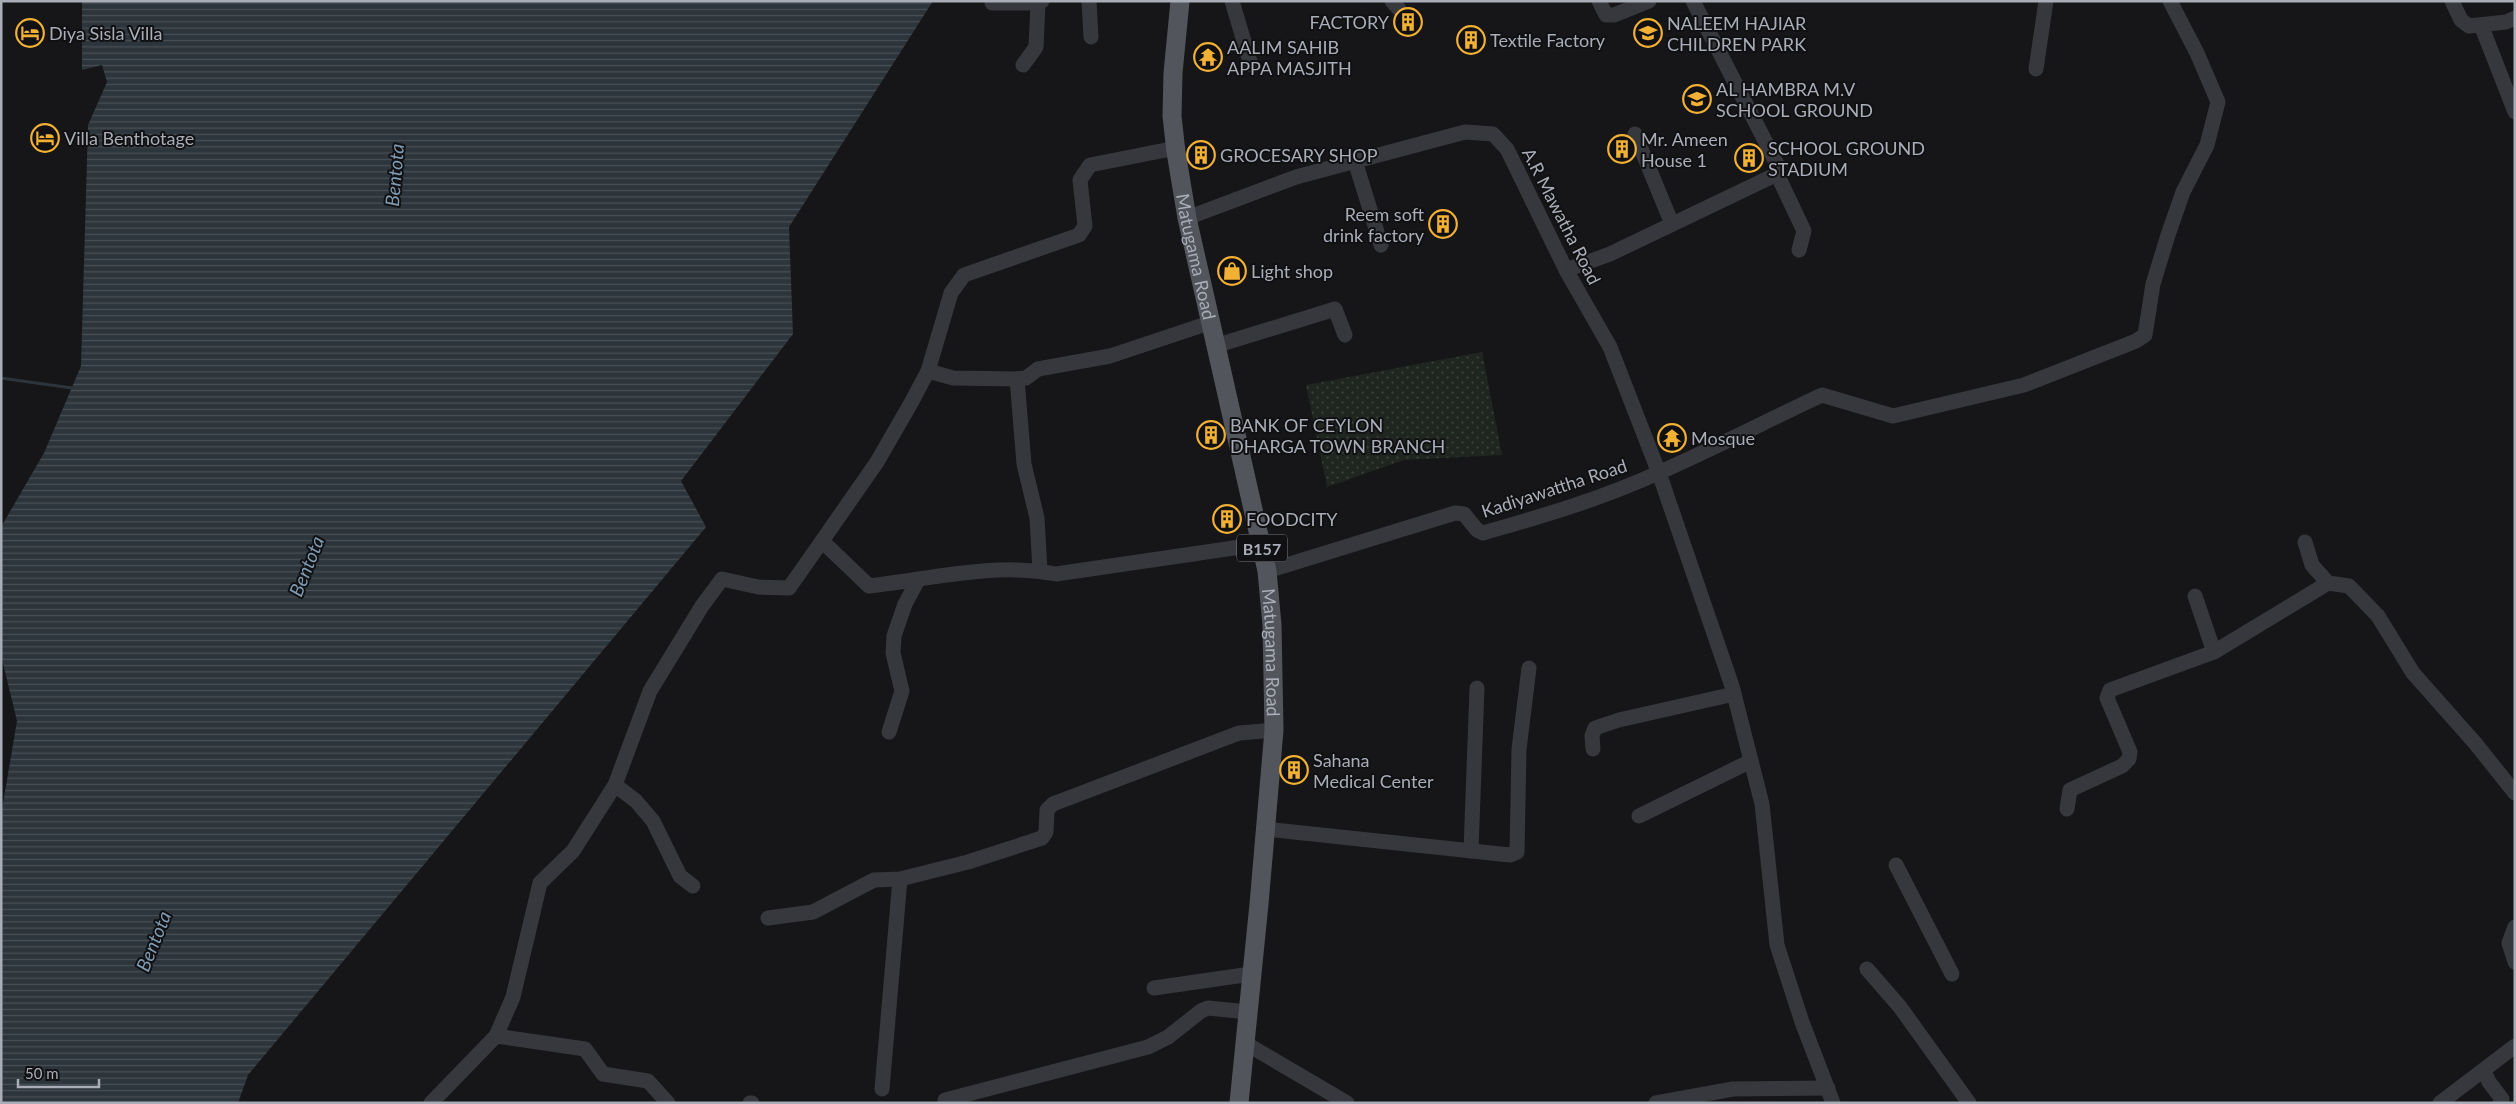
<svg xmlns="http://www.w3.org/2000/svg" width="2516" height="1104" viewBox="0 0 2516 1104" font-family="Lato,sans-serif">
  <defs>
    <pattern id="park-dots" width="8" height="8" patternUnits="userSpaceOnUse" patternTransform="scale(1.25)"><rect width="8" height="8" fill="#1e261f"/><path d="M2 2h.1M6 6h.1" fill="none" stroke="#3c433d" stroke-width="1.8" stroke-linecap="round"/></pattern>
    <pattern id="water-rules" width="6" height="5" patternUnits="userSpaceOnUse" patternTransform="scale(1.25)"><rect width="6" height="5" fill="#2c353c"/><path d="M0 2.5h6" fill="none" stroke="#485056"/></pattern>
  </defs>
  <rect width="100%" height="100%" fill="#161618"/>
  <!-- park -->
  <path fill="url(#park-dots)" d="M1482,352L1502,455L1404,460L1327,487L1306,385Z"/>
  <!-- water -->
  <path fill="url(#water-rules)" d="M82,1H933L789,227L793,334L681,481L706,527L248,1075L238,1103H1V815L17,721L1,655V527L44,453L81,366L88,125L107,82L102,65L82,70Z"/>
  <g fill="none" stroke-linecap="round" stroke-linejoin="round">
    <!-- stream -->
    <path stroke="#2c353c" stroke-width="3" d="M1,378L72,388"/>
    <!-- minor -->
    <g stroke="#37383d" stroke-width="15">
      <path d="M1089,1L1091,37"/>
      <path d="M1232,1L1251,65"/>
      <path d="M1392,1L1399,9"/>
      <path d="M1599,1L1606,15H1614L1649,1"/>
      <path d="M2452,1L2461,20L2469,26L2506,22L2515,18"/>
      <path d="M992,3H1038"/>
      <path d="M2481,25L2515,112"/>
      <path d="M1023,65L1036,47L1038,3L1042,1"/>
      <path d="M2036,69L2046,1"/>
      <path d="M1635,134L1672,224"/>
      <path d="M1176,148L1090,165L1080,180L1085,226L1079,235L964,275L951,293L928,371L911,403L877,462L822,541L869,586C930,579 995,562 1056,574L1261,544"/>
      <path d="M1355,161L1381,245"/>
      <path d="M1777,174L1804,231L1799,250"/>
      <path d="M1187,218L1296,177L1465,132L1493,134L1507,149L1566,270L1610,347L1659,473L1732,686L1762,804L1777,945L1802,1022L1833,1103"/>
      <path d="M1566,270L1610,254L1777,174V164L1693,1"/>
      <path d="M1215,346L1335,309L1345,335"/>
      <path d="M928,371L953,378L1017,379"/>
      <path d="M1040,571L1037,518L1024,464L1017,379L1026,378L1038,369L1110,356L1209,323"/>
      <path d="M1267,571L1455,513L1464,514L1477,530L1483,533C1543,516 1604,498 1660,472C1715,448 1768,420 1822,395L1893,416L2024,385L2136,341L2145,335L2153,284L2168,235L2183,192L2207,145L2218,102L2197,53L2170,1"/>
      <path d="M2328,583L2349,586L2378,616L2413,673L2475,743L2515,793"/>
      <path d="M2195,596L2214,652"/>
      <path d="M889,732L902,691L893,653L894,636L905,604L918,580"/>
      <path d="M1593,749L1592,736L1595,728L1619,720L1734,694"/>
      <path d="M615,785L636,801L653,821L680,876L693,886"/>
      <path d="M2067,809L2070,790L2122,766L2129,759L2130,752L2107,698L2110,690L2214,652L2328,583L2312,565L2305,542"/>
      <path d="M1639,816L1751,761"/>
      <path d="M1266,829L1510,855L1517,852L1519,749L1529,668"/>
      <path d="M1471,851L1477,688"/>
      <path d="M1896,865L1952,974"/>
      <path d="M768,918L813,912L874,880L900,879L968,862L1042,838L1046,832L1047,810L1053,804L1239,733L1274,730"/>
      <path d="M2515,927L2509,943L2515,962"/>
      <path d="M1867,969L1900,1007L1969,1103"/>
      <path d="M1154,988L1251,974"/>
      <path d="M496,1036L585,1049L603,1074L648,1081L668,1103"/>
      <path d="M1245,1043L1347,1103"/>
      <path d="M2484,1071L2489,1082L2502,1099L2500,1103"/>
      <path d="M882,1089L900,879"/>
      <path d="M945,1100L1148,1047L1168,1037L1201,1011L1208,1008L1248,1012"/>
      <path d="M431,1103L496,1036L513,997L540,883L573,851L615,785L650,691L702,606L722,579L758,587L789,588L822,541"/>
      <path d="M750,1103H752"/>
      <path d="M1656,1103L1733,1089L1828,1088"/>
      <path d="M2440,1103L2515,1046"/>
    </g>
    <!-- major -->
    <path stroke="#53555c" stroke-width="19" id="s1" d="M1180,1L1173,73L1172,116L1176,152L1187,218L1267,571L1272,625L1274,730L1259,904L1239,1103"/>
  </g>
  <!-- icons -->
  <defs>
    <symbol id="building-ring" viewBox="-11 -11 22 22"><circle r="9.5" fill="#111113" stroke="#f2b134" stroke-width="1.5"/><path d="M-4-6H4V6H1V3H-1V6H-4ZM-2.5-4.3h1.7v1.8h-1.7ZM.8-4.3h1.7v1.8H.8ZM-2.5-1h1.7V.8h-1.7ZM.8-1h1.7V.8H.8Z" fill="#f2b134"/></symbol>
    <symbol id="hotel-ring" viewBox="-11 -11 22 22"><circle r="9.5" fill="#111113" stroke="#f2b134" stroke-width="1.5"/><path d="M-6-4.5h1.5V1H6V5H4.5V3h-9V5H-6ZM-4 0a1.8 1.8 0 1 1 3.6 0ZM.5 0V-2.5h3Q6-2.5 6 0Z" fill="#f2b134"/></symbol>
    <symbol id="school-ring" viewBox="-11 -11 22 22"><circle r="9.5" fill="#111113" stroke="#f2b134" stroke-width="1.5"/><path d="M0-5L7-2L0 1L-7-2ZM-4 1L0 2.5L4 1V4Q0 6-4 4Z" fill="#f2b134"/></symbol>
    <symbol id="temple-ring" viewBox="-11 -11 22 22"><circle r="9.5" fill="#111113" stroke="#f2b134" stroke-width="1.5"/><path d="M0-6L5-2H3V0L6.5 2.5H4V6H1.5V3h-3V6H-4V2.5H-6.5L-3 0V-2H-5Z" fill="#f2b134"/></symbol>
    <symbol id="shop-ring" viewBox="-11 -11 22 22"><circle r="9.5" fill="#111113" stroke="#f2b134" stroke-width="1.5"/><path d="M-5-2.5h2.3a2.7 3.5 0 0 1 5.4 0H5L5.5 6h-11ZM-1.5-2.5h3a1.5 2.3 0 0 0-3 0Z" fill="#f2b134"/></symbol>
  </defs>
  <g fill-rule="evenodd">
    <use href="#building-ring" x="1392" y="6" width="32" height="32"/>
    <use href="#hotel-ring" x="14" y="17" width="32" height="32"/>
    <use href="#school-ring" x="1632" y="17" width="32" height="32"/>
    <use href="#building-ring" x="1455" y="24" width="32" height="32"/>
    <use href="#temple-ring" x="1192" y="41" width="32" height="32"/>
    <use href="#school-ring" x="1681" y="83" width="32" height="32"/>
    <use href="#hotel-ring" x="29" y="122" width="32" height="32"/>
    <use href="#building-ring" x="1606" y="133" width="32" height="32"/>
    <use href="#building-ring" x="1185" y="139" width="32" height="32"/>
    <use href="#building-ring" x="1733" y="142" width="32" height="32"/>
    <use href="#building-ring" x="1427" y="208" width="32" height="32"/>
    <use href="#shop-ring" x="1216" y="255" width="32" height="32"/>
    <use href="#building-ring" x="1195" y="419" width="32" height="32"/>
    <use href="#temple-ring" x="1656" y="422" width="32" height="32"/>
    <use href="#building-ring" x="1211" y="503" width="32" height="32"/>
    <use href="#building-ring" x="1278" y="754" width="32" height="32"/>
  </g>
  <g text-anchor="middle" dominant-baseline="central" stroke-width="4" stroke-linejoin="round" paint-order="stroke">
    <!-- shield labels -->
    <rect fill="#111113" stroke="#7b7e86" stroke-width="1" x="1237" y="534.5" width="50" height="27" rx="4"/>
    <g font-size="16" font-weight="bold" fill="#a8adb8">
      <text x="1262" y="548">B157</text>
    </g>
    <!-- poi labels -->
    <g font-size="18" fill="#a8adb8" stroke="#111113" text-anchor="start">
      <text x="1389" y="22" text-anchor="end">FACTORY</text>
      <text x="1667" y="23">NALEEM HAJIAR<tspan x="1667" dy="21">CHILDREN PARK</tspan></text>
      <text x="49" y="33">Diya Sisla Villa</text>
      <text x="1490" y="40">Textile Factory</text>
      <text x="1227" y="47">AALIM SAHIB<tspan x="1227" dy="21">APPA MASJITH</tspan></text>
      <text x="1716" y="89">AL HAMBRA M.V<tspan x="1716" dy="21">SCHOOL GROUND</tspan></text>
      <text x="64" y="138">Villa Benthotage</text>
      <text x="1641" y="139">Mr. Ameen<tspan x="1641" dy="21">House 1</tspan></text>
      <text x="1768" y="148">SCHOOL GROUND<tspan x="1768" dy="21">STADIUM</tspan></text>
      <text x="1220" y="155">GROCESARY SHOP</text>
      <text x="1424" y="214" text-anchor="end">Reem soft<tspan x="1424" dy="21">drink factory</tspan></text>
      <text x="1251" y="271">Light shop</text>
      <text x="1230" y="425">BANK OF CEYLON<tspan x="1230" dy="21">DHARGA TOWN BRANCH</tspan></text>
      <text x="1691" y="438">Mosque</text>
      <text x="1246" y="519">FOODCITY</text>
      <text x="1313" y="760">Sahana<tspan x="1313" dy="21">Medical Center</tspan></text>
    </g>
    <!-- street labels -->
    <g font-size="18" fill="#a8adb8" stroke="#111113">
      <text transform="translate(1562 216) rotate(63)">A.R Mawatha Road</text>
      <text stroke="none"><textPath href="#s1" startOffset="258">Matugama Road</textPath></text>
      <text transform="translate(1554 488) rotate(-18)">Kadiyawattha Road</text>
      <text stroke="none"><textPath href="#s1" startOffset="662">Matugama Road</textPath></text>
    </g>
    <!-- water labels -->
    <g font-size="19" font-style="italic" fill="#7f9bb3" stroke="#111113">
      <text transform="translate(394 175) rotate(-85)">Bentota</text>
      <text transform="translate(306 566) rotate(-68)">Bentota</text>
      <text transform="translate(153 941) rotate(-68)">Bentota</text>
    </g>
  </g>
  <!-- border -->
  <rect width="2516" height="1104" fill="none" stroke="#a8adb8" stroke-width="5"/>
  <!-- scale -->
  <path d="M18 1079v8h81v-8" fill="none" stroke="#a8adb8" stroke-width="2.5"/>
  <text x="25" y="1079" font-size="15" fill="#a8adb8" stroke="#111113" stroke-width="4" paint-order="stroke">50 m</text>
</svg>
